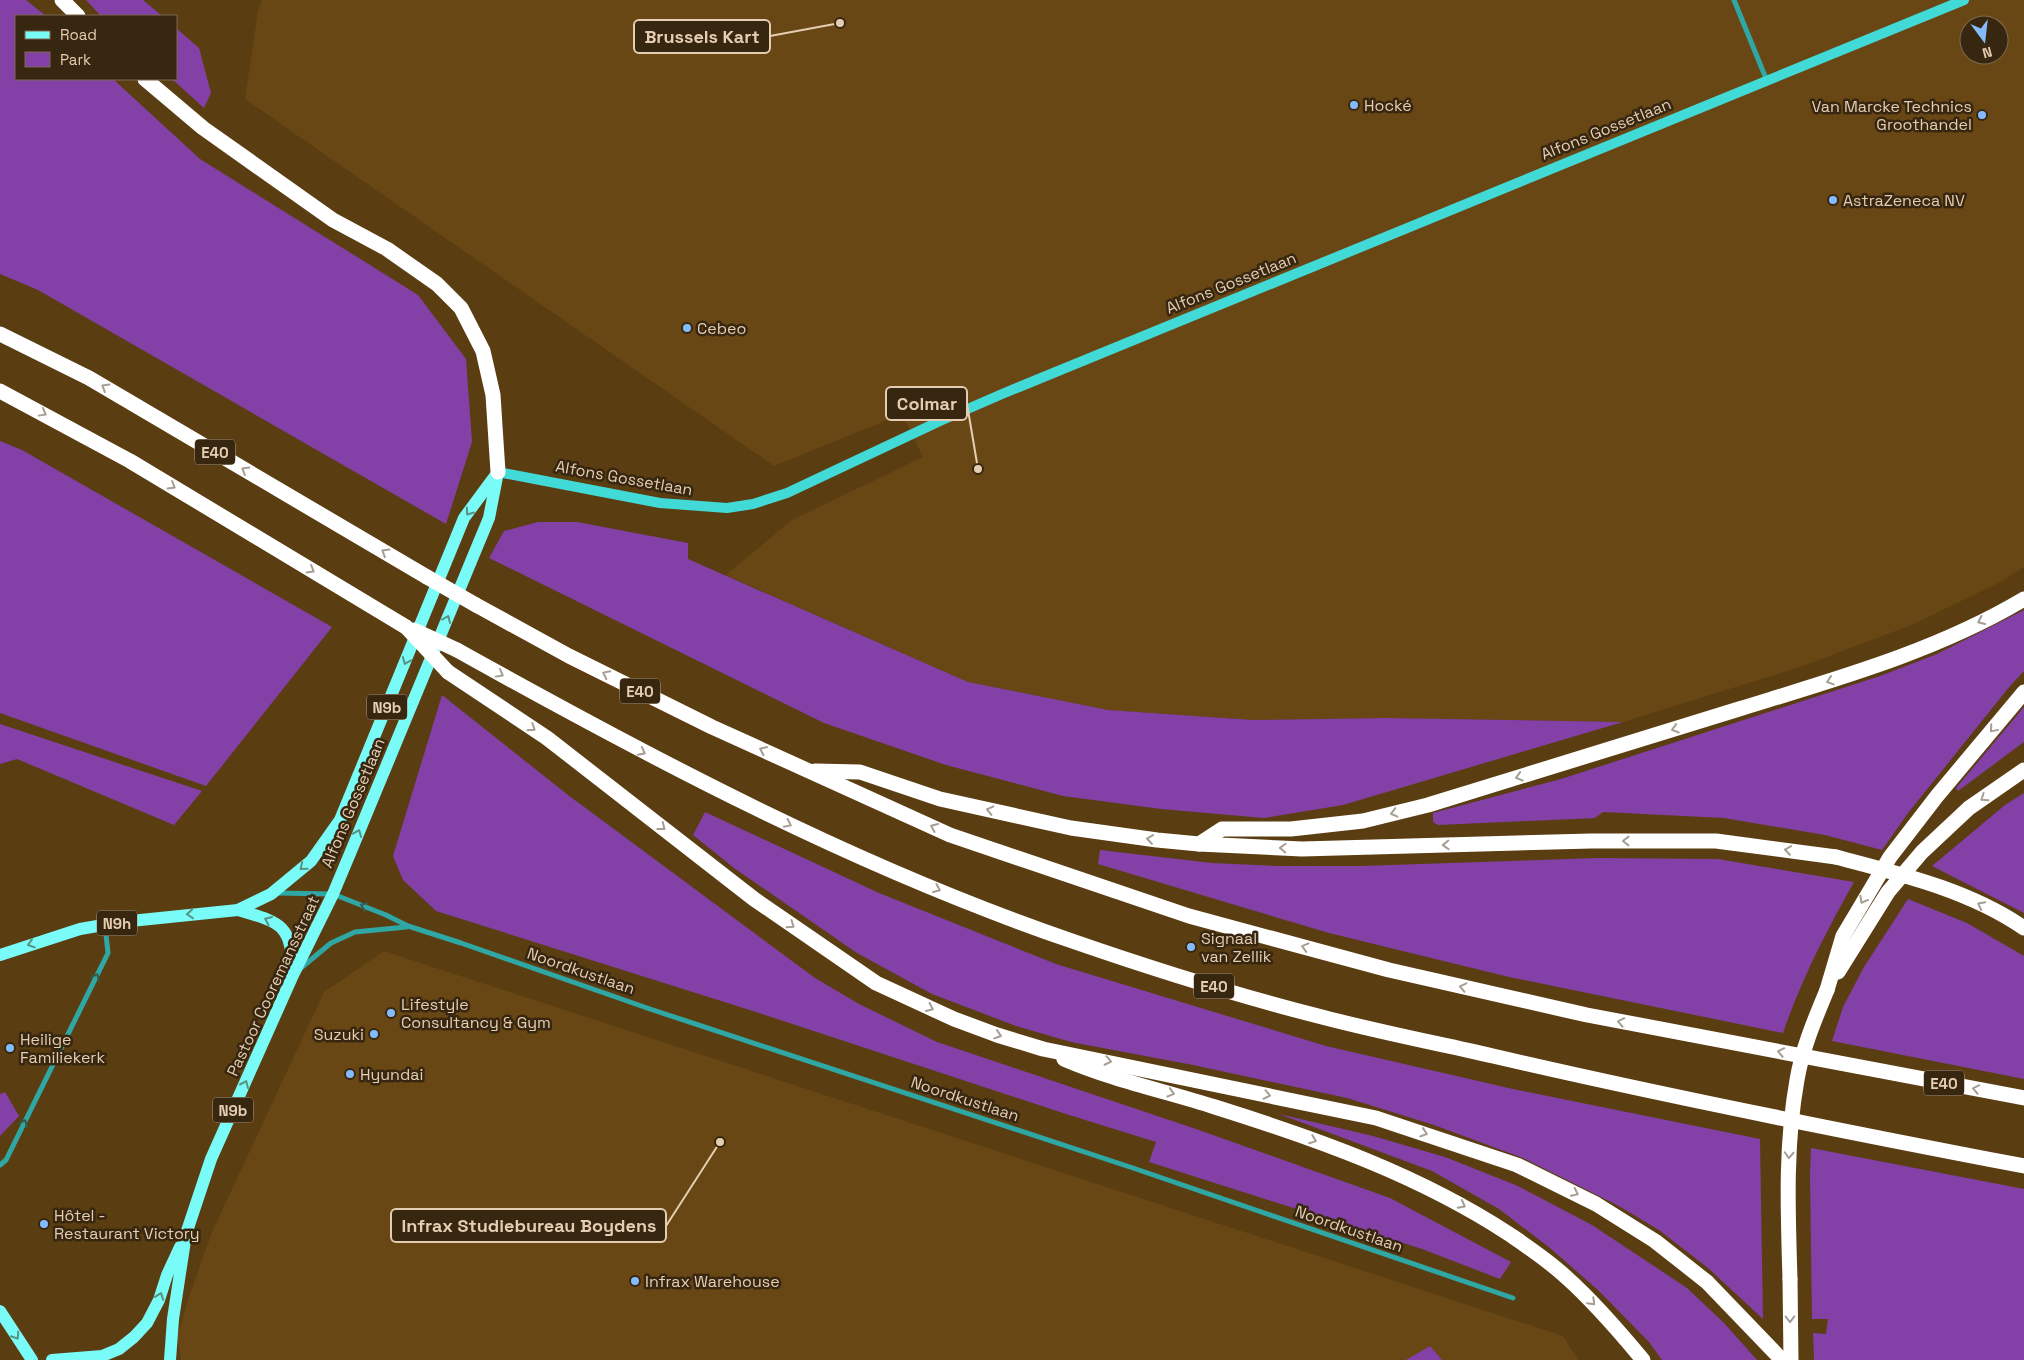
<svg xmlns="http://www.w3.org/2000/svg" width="2024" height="1360" viewBox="0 0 2024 1360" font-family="'Space Grotesk',sans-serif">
  <rect width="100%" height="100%" fill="#5b3d12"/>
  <!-- built -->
  <g fill="#694715" fill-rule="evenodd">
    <path d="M262,0H2024V567L2002,581L1914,624L1800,667L1623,722L1386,718L1253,720L1108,710L968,682L726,575L792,520L923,457L902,414L774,466L245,99L258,11ZM1969,25H1999V55H1969Z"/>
    <path d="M384,951L1563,1336L1578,1360H181L177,1337L190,1294L212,1232L324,992Z"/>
  </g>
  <!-- green -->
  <g fill="#8340a7">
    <path d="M0,0H26L46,16H16V79H113L200,159L418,295L466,359L472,442L446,524L38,290L0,274Z"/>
    <path d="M86,0H143L162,16H101Z"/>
    <path d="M176,28L199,48L211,93L204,108L172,79H176Z"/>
    <path d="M0,441L22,450L332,627L206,786L0,713Z"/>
    <path d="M538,522H577L688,543V559L968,682L1108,710L1253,720L1386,718L1623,722L1343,805L1264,818L1161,809L1063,796L946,765L824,723L489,558L504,531Z"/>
    <path d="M2024,610V671L2010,686L1908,813L1882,850L1825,835L1724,818L1603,812L1595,818L1438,825L1433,822V813L1561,779L1880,676L1937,654Z"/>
    <path d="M442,695L568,795L815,978L859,1004L937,1042L1196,1129L1390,1198L1511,1262L1500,1279L1422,1249L1149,1162L1156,1142L1066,1114L756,1012L436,911L403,880L393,856Z"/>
    <path d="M2024,707V742L1958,791L1956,788Z"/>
    <path d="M0,724L202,791L174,825L17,759L0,764Z"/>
    <path d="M2024,793V913L1932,866L2005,805Z"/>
    <path d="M705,812L879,893L1056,964L1326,1046L1513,1089L1760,1139L1763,1319L1708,1268L1659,1230L1617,1205L1523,1158L1434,1125L1347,1098L1193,1065L1071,1042L1016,1026L932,994L857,953L734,868L693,835Z"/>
    <path d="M1100,850L1212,863L1277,866H1361L1597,858L1718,859L1854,882C1826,932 1802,978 1783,1033L1509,977L1329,933L1098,864Z"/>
    <path d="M1908,899L1967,923L2024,956V1079L1832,1041L1843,1007L1864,967Z"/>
    <path d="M5,1092L19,1116L0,1136V1094Z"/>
    <path d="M1279,1114L1373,1136L1445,1157L1518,1186L1592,1225L1687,1288L1724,1323L1757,1360H1662L1649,1342L1599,1291L1550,1248L1499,1209L1432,1171Z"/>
    <path d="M1811,1148L2024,1189V1360H1814L1813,1333L1826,1334L1828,1319H1812L1810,1175Z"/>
    <path d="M1430,1346L1442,1360H1406Z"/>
  </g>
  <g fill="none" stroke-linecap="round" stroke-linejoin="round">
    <!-- street -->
    <g stroke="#2fa8a5" stroke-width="5">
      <path d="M1734,0L1767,81"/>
      <path d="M276,893L333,894L386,915L408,926L461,943L650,1009L1133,1168L1513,1298"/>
      <path d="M301,968L331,943L355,932L406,927"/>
      <path d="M0,1165L6,1160L108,953L105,925"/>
    </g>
    <!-- secondary -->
    <path stroke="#42dad6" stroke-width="10" d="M498,472L660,503L727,508L753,504L787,493L940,421L1002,394L1964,0"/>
    <!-- primary -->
    <g stroke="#79fcf7" stroke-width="12">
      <path d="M238,910C282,923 291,924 293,973"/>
      <path d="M0,955L80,929L121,922L238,910L271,894L311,861L340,820L464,518L495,476"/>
      <path d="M0,1311L32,1360"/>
      <path d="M52,1360L102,1356L119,1349L134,1337L147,1323L159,1300L167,1275L180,1247"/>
      <path d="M170,1360L173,1319L186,1234L211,1159L293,975L333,894L349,856L489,518L498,472"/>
    </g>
    <!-- highway -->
    <g stroke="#fff" stroke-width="15">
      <path d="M62,0L78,16"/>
      <path d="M145,79L203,128L333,220L387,249L437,284L461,308L483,351L493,395L498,472"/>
      <path d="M0,334L89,378L427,577"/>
      <path d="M0,391L130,461L406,627"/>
      <path d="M476,605L569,656L712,727L950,835L1189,916L1389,970L1587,1015L2024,1098"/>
      <path d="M457,650C656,761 858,868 1075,942C1156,970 1239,996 1322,1017C1379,1032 1436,1043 1493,1056C1669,1097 1846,1132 2024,1166"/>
      <path d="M448,672L547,738L754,899L876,983L954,1019L997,1035L1043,1049L1376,1118L1517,1165L1596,1204L1655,1241L1707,1282L1782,1360"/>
      <path d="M815,771L860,772L940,799L1071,828L1157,840L1199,844L1302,849L1591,841H1716L1836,857"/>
      <path d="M1199,844L1222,829H1291L1363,821L1428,805C1531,773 1635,741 1739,709C1836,679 1937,651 2024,599"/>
      <path d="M1838,972L1888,892L1922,852L1969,808L2024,770"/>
      <path d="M1827,990L1843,936L1890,857L1937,796L2024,692"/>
      <path d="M1064,1059C1113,1080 1165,1091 1215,1107C1317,1139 1419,1175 1509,1234C1528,1247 1549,1261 1566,1277C1594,1302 1619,1331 1643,1360"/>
      <path d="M1790,1279L1791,1360"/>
    </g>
    <!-- highway-bridge -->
    <g stroke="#fff" stroke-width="15">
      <path d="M427,577L476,605"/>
      <path d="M406,627L448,672"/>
      <path d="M414,630L457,650"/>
      <path d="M1836,857C1900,874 1969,890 2024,928"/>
      <path d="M1790,1279C1788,1213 1785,1146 1797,1080C1802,1049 1815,1019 1827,990"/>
    </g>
  </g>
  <!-- one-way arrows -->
  <defs><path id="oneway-chevron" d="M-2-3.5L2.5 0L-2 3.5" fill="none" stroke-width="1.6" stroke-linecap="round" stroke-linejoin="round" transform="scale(1.25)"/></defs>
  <g stroke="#a59e93">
    <use href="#oneway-chevron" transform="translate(105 387) rotate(-149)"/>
    <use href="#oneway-chevron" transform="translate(43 413) rotate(29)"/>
    <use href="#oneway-chevron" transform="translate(245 470) rotate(-149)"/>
    <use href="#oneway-chevron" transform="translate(172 486) rotate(31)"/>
    <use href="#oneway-chevron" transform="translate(385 552) rotate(-149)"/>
    <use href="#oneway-chevron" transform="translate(311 570) rotate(31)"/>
    <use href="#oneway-chevron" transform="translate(1981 621) rotate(155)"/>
    <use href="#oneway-chevron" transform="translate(500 674) rotate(29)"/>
    <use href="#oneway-chevron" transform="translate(606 674) rotate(-154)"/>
    <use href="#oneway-chevron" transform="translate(1830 681) rotate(162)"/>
    <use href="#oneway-chevron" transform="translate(532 728) rotate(34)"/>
    <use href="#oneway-chevron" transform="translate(1675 729) rotate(163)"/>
    <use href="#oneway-chevron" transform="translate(1993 729) rotate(130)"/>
    <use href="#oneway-chevron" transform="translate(763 750) rotate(-155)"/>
    <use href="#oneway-chevron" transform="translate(642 752) rotate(28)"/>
    <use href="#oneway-chevron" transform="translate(1519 777) rotate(163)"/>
    <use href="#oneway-chevron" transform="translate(1984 798) rotate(146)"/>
    <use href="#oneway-chevron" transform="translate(990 810) rotate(-167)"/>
    <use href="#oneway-chevron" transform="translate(1394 813) rotate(166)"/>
    <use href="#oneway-chevron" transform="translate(788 824) rotate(26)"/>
    <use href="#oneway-chevron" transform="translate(662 827) rotate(38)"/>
    <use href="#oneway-chevron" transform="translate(934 827) rotate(-156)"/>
    <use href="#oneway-chevron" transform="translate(1150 839) rotate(-172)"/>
    <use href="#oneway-chevron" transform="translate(1626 841) rotate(180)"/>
    <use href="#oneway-chevron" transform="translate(1446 845) rotate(178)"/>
    <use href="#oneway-chevron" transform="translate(1283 848) rotate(-178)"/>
    <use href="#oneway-chevron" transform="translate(1788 850) rotate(-172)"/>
    <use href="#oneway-chevron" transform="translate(937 889) rotate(23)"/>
    <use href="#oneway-chevron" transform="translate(1863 900) rotate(119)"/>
    <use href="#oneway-chevron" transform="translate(1981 905) rotate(-153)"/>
    <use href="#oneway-chevron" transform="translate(791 925) rotate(35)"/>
    <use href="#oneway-chevron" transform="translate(1305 947) rotate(-165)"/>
    <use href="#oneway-chevron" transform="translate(1463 987) rotate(-167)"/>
    <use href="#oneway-chevron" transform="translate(930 1008) rotate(25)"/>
    <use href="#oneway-chevron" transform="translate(1621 1022) rotate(-169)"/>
    <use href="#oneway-chevron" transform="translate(998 1035) rotate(18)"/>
    <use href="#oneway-chevron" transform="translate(1781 1052) rotate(-169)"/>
    <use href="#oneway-chevron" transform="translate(1108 1061) rotate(12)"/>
    <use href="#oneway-chevron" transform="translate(1976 1089) rotate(-169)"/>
    <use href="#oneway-chevron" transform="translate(1171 1093) rotate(16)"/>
    <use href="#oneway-chevron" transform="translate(1267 1095) rotate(12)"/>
    <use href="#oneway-chevron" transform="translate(1424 1133) rotate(18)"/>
    <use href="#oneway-chevron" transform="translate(1313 1140) rotate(21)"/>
    <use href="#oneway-chevron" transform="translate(1789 1155) rotate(93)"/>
    <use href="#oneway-chevron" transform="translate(1575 1193) rotate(26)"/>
    <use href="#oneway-chevron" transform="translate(1462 1205) rotate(28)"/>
    <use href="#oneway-chevron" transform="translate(1592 1302) rotate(45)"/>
    <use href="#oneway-chevron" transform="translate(1790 1319) rotate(89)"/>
  </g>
  <g stroke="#589284">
    <use href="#oneway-chevron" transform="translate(469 512) rotate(125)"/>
    <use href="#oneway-chevron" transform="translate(447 619) rotate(-67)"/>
    <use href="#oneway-chevron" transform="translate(406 661) rotate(112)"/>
    <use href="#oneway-chevron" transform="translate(358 833) rotate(-68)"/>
    <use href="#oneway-chevron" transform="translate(303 867) rotate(141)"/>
    <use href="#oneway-chevron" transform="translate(190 914) rotate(175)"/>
    <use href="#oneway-chevron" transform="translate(268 920) rotate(-156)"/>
    <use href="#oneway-chevron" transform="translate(31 944) rotate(162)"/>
    <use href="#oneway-chevron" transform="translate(245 1084) rotate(-66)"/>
    <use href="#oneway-chevron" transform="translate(160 1296) rotate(-70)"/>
    <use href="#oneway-chevron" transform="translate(16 1336) rotate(57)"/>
  </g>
  <g stroke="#345b4c">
    <use href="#oneway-chevron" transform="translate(364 906) rotate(-158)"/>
    <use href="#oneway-chevron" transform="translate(96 977) rotate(-64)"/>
    <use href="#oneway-chevron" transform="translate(24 1123) rotate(-64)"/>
  </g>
  <!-- markers -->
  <g fill="#84bcfb" stroke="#382710" stroke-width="2">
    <circle cx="1354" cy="105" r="5"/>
    <circle cx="1982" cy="115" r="5"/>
    <circle cx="1833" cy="200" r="5"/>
    <circle cx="687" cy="328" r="5"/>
    <circle cx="1191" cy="947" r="5"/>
    <circle cx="391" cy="1013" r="5"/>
    <circle cx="374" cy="1034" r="5"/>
    <circle cx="10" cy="1048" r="5"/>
    <circle cx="350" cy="1074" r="5"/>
    <circle cx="44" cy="1224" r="5"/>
    <circle cx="635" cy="1281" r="5"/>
  </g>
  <g text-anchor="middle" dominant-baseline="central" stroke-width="5" stroke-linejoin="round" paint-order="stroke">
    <!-- shield labels -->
    <g fill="#382710" stroke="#b09b81" stroke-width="1">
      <rect x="195" y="439.5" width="40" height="25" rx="4"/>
      <rect x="620" y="678.5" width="40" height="25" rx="4"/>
      <rect x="367" y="694.5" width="40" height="25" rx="4"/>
      <rect x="97" y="910.5" width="40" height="25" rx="4"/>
      <rect x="1194" y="973.5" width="40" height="25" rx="4"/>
      <rect x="1924" y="1070.5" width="40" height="25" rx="4"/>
      <rect x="213" y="1097.5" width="40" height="25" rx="4"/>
    </g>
    <g font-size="15" font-weight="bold" fill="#e4cdb2">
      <text x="215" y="452">E40</text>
      <text x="640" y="691">E40</text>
      <text x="387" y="707">N9b</text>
      <text x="117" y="923">N9h</text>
      <text x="1214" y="986">E40</text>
      <text x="1944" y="1083">E40</text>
      <text x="233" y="1110">N9b</text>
    </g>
    <!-- poi labels -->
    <g font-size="16" fill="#e4cdb2" stroke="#382710" text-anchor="start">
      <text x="1364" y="105">Hocké</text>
      <text x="1972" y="106" text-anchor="end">Van Marcke Technics<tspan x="1972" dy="18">Groothandel</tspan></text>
      <text x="1843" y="200">AstraZeneca NV</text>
      <text x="697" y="328">Cebeo</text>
      <text x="1201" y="938">Signaal<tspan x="1201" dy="18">van Zellik</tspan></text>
      <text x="401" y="1004">Lifestyle<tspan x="401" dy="18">Consultancy &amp; Gym</tspan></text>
      <text x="364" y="1034" text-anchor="end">Suzuki</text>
      <text x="20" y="1039">Heilige<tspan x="20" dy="18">Familiekerk</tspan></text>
      <text x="360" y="1074">Hyundai</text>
      <text x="54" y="1215">Hôtel -<tspan x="54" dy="18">Restaurant Victory</tspan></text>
      <text x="645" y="1281">Infrax Warehouse</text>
    </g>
    <!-- street labels -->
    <g font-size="16" fill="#e4cdb2" stroke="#382710">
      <text transform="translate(1606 129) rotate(-22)">Alfons Gossetlaan</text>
      <text transform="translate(1231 283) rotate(-22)">Alfons Gossetlaan</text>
      <text transform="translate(624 478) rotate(10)">Alfons Gossetlaan</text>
      <text transform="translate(353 803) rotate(-67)">Alfons Gossetlaan</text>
      <text transform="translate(581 971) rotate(19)">Noordkustlaan</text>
      <text transform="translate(273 986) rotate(-65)">Pastoor Cooremansstraat</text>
      <text transform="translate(965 1099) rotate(18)">Noordkustlaan</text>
      <text transform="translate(1349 1229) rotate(19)">Noordkustlaan</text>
    </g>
  </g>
  <!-- callouts -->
  <path fill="none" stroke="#e4cdb2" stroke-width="2" d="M840 23L770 36M978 469L967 404M720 1142L666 1226"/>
  <g fill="#e4cdb2" stroke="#382710" stroke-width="2">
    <circle cx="840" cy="23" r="5"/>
    <circle cx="978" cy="469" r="5"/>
    <circle cx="720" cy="1142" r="5"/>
  </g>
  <g fill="#382710" stroke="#e4cdb2" stroke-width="2">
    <rect x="634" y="20" width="136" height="33" rx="5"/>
    <rect x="886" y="387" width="81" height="33" rx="5"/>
    <rect x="391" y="1209" width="275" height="33" rx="5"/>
  </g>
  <g font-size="18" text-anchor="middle" font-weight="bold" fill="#e4cdb2">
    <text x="702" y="43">Brussels Kart</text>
    <text x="927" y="410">Colmar</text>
    <text x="529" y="1232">Infrax Studiebureau Boydens</text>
  </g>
  <!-- legend -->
  <rect x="15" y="15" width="162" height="65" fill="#382710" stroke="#7d6951"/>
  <rect x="25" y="31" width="25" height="8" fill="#79fcf7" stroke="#7d6951"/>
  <text x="60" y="40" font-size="15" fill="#e4cdb2">Road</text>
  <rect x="25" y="52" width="25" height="15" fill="#8340a7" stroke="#7d6951"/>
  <text x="60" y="65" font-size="15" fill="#e4cdb2">Park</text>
  <!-- north arrow -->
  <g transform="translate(1984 40) rotate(165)"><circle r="24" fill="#382710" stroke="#7d6951"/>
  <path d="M0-4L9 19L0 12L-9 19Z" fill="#84bcfb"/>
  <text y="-8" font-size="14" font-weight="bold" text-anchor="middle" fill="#e4cdb2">N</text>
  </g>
</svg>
